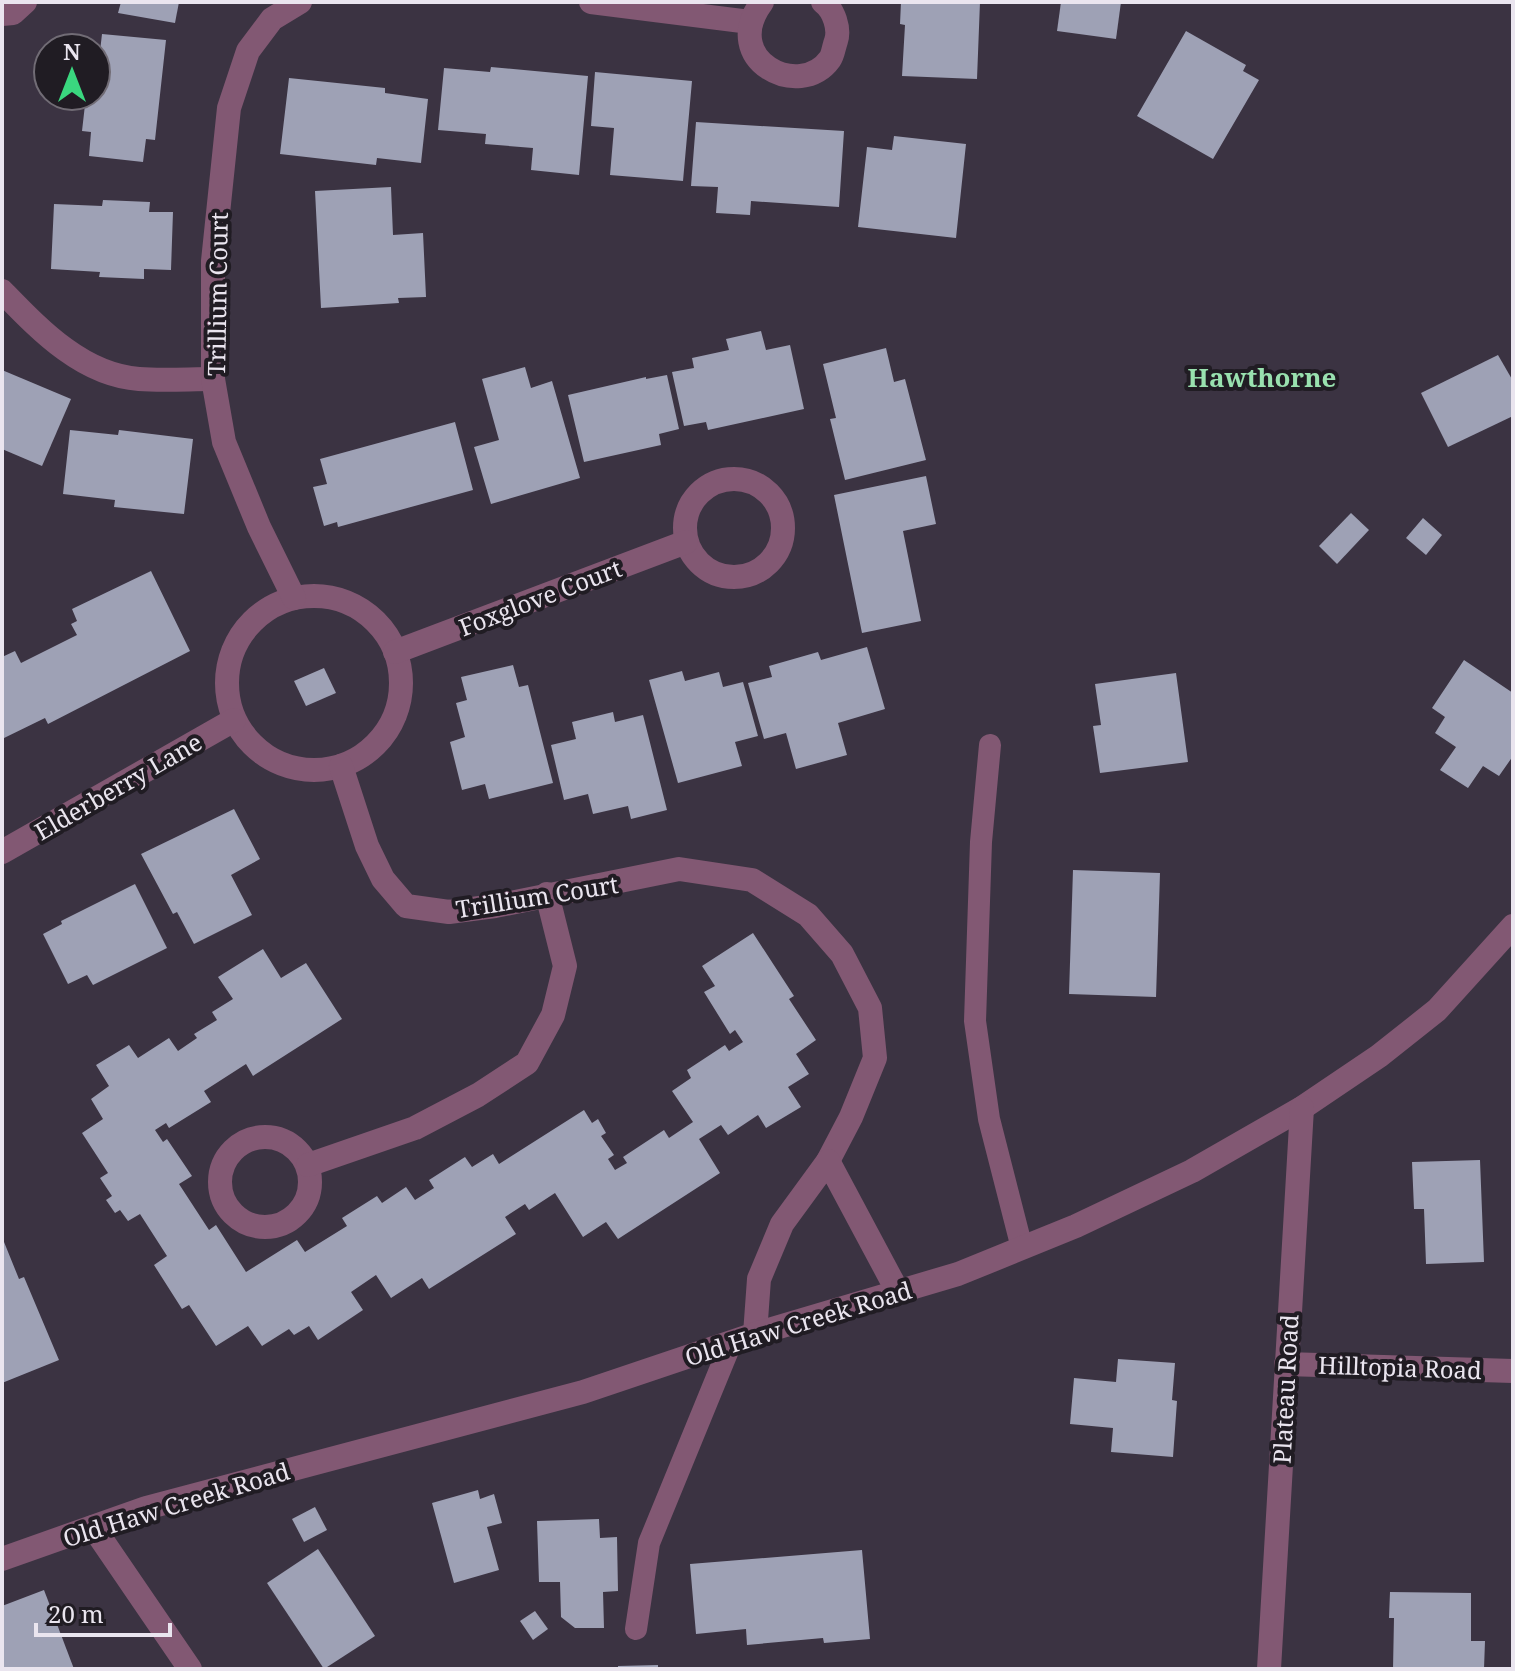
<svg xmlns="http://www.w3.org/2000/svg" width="1515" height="1671" viewBox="0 0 1515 1671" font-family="'Noto Serif',serif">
  <rect width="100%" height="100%" fill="#3b3342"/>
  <!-- building -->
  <g fill="#9ea1b5">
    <path d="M121,2H179L175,23L118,13Z"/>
    <path d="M901,2H980L977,79L902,76L905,25L900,24Z"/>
    <path d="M1061,2H1121L1116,39L1057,31Z"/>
    <path d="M1186,31L1246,65L1243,71L1259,80L1213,159L1137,116Z"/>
    <path d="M102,34L166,40L155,140L146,139L143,162L89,156L91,132L82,131L86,96H96V60H99Z"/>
    <path d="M491,67L588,76L579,175L531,170L533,148L485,144L486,134L438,130L444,68L490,72Z"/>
    <path d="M595,72L692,81L683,181L610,175L614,128L591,126Z"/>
    <path d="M289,78L385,88V93L428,99L421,163L377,158L376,165L280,154Z"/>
    <path d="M696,122L844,131L839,207L751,201L750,215L716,213L718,187L691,186Z"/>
    <path d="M894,136L966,144L956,238L858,227L867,147L892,150Z"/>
    <path d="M391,187L393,235L423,233L426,297L398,298L399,303L321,308L315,191Z"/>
    <path d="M103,200L150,202L149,212H173L171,270L144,269V279L99,277L100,272L51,269L54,204L102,206Z"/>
    <path d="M761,331L766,350L790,345L804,409L708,430L706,422L684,426L672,372L694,368L692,358L729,350L726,339Z"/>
    <path d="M886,348L894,382L905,379L926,460L845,480L830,419L836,418L823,364Z"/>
    <path d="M1498,355L1513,381V416L1448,447L1421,393Z"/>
    <path d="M525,367L531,388L552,381L580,478L491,504L474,447L499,440L482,379Z"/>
    <path d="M2,370L71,399L42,466L2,449Z"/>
    <path d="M667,375L679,429L659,434L661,445L584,462L568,395L646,377V379Z"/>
    <path d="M455,422L473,490L338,527L337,522L324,526L313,487L327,484L320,459Z"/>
    <path d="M70,430L118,435L119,430L193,439L184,514L114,507L115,500L63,494Z"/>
    <path d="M926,476L936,524L903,531L921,621L862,633L834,495Z"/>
    <path d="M1351,513L1369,530L1337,564L1319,546Z"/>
    <path d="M1423,518L1442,535L1426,555L1406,538Z"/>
    <path d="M151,571L190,651L48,724L45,718L2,739V657L15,651L21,663L77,635L71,624L77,621L72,609Z"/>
    <path d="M867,647L885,709L838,723L847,755L796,769L786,733L764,739L748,683L772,677L769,666L818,652L821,660Z"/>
    <path d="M1464,660L1513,693V756L1499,776L1483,766L1468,788L1440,770L1456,747L1435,733L1445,717L1432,708Z"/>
    <path d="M513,665L519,687L528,685L553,783L489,799L485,784L462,790L450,742L465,737L456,703L467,700L461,677Z"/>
    <path d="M324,668L336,693L306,706L294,681Z"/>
    <path d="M682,671L685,681L719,672L723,687L743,682L758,736L735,742L742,766L678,783L649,680Z"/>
    <path d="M1176,673L1188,762L1100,773L1093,726L1101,725L1095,684Z"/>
    <path d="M613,712L615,722L643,715L667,810L631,819L628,806L593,814L588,794L564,800L551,745L576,739L572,722Z"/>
    <path d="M234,809L260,859L231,875L252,915L194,944L177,912L173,914L141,854Z"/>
    <path d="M1073,870L1160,873L1156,997L1069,994Z"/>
    <path d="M135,884L167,948L93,985L87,975L68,984L43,934L62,924L61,921Z"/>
    <path d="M753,933L794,996L789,999L816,1040L796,1054L809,1074L788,1087L801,1107L766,1128L758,1115L728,1135L721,1125L699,1139L720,1173L618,1239L606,1222L583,1237L555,1193L529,1210L525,1204L505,1217L516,1234L429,1289L422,1278L391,1298L376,1275L351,1292L363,1310L318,1340L309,1326L294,1335L289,1329L262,1346L248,1326L216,1346L189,1305L182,1309L154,1265L167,1256L140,1214L128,1221L120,1210L115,1213L106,1200L112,1196L100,1178L108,1173L82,1133L103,1119L91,1099L109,1086L96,1065L129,1045L138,1058L169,1038L178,1051L197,1038L194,1034L217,1020L212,1012L233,999L218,977L263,949L281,978L306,963L342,1019L253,1076L246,1064L204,1091L211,1102L169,1128L166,1123L155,1130L163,1142L167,1139L192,1176L179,1184L209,1230L216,1225L246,1272L297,1240L305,1252L347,1226L342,1218L377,1196L382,1203L406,1187L415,1200L434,1188L429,1180L465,1157L472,1167L493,1154L499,1164L584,1110L592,1123L598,1119L606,1133L601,1136L614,1155L608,1159L615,1170L627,1163L623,1157L664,1130L669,1138L693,1122L672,1091L691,1078L687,1070L725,1045L729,1051L743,1042L735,1030L730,1034L704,992L715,986L702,966Z"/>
    <path d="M1480,1160L1484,1262L1426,1264L1424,1209H1414L1412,1162Z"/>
    <path d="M2,1237L19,1279L24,1277L59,1360L2,1383Z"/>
    <path d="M1118,1359L1175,1363L1172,1400L1177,1401L1173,1457L1111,1452L1113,1428L1070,1424L1074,1378L1116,1382Z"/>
    <path d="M478,1490L480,1499L494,1494L502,1523L487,1527L499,1570L454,1583L432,1503Z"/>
    <path d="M315,1507L327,1530L304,1542L292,1519Z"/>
    <path d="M599,1519L600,1538L617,1537L618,1591L603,1592L604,1628H575L561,1617L560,1582H539L537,1521Z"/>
    <path d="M318,1549L375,1636L324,1669L267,1583Z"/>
    <path d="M862,1550L870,1639L824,1643L823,1638L747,1645L746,1629L696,1634L690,1564Z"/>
    <path d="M44,1590L74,1669H2V1606Z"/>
    <path d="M1390,1592L1471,1593V1641H1485L1484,1669H1393L1394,1618H1389Z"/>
    <path d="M535,1611L548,1629L533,1640L520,1621Z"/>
    <path d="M658,1665V1669H618V1666Z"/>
  </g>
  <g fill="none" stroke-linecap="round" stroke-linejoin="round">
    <!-- lane -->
    <g stroke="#825873" stroke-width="22">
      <path d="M990,745L981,842L975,1021L989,1119L1022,1248"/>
      <path d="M636,1629L649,1543L731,1343"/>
    </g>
    <!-- street -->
    <g stroke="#825873" stroke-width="24">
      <path d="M591,2L750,22"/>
      <path d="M762,2C719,60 800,101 830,59C833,55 834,46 836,41C840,29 834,10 823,2"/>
      <path d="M2,14L13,13L25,2"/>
      <path d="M2,291C39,329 82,375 139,379C163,381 189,379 213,379"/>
      <circle cx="734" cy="528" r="49"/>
      <circle cx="314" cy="683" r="87"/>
      <path d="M294,598L259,527L224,442L213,379V261L229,108L248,51L272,19L300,2"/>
      <path d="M395,652L686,542"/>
      <path d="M341,766L367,846L383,879L406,906L449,912L495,906L679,869L752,880L808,915L842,954L870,1008L875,1058L851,1117L828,1161"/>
      <path d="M2,852L234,720"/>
      <circle cx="265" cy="1182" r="45"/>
      <path d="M308,1165L415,1128L478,1095L527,1063L553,1015L565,966L547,894"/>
      <path d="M755,1334L759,1279L782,1224L828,1161L898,1292"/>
      <path d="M1286,1364L1513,1371"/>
      <path d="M93,1527L190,1669"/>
      <path d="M2,1559L146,1508L583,1392L755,1334L958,1274L1076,1226L1192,1171L1302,1108L1379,1056L1437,1010L1513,926"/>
      <path d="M1269,1669L1302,1108"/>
    </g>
  </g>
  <g text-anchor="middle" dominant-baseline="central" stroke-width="8" stroke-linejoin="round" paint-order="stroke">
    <!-- street labels -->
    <g font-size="24" fill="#eae5ef" stroke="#201c23">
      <text transform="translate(217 294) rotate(-89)">Trillium Court</text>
      <text transform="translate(540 597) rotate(-21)">Foxglove Court</text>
      <text transform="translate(118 786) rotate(-30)">Elderberry Lane</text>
      <text transform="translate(537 896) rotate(-9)">Trillium Court</text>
      <text transform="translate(798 1323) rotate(-17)">Old Haw Creek Road</text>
      <text transform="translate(1400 1367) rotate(2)">Hilltopia Road</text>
      <text transform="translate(1285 1389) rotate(-87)">Plateau Road</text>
      <text transform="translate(176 1504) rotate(-17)">Old Haw Creek Road</text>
    </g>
    <!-- neighbourhood labels -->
    <g font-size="26" font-weight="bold" fill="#99e1af" stroke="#201c23">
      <text x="1262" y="377">Hawthorne</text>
    </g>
  </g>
  <!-- border -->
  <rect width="1515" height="1671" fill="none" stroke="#eae5ef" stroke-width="8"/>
  <!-- north arrow -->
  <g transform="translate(72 72)"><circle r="38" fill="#201c23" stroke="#716c75" stroke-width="2"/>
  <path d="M0-6L14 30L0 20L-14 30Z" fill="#3ad77f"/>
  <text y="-12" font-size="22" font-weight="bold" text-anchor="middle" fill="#eae5ef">N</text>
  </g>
  <!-- scale -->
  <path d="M36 1623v12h134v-12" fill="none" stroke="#eae5ef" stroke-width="4"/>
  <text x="48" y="1623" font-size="24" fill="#eae5ef" stroke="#201c23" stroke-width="6" paint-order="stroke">20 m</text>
</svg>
